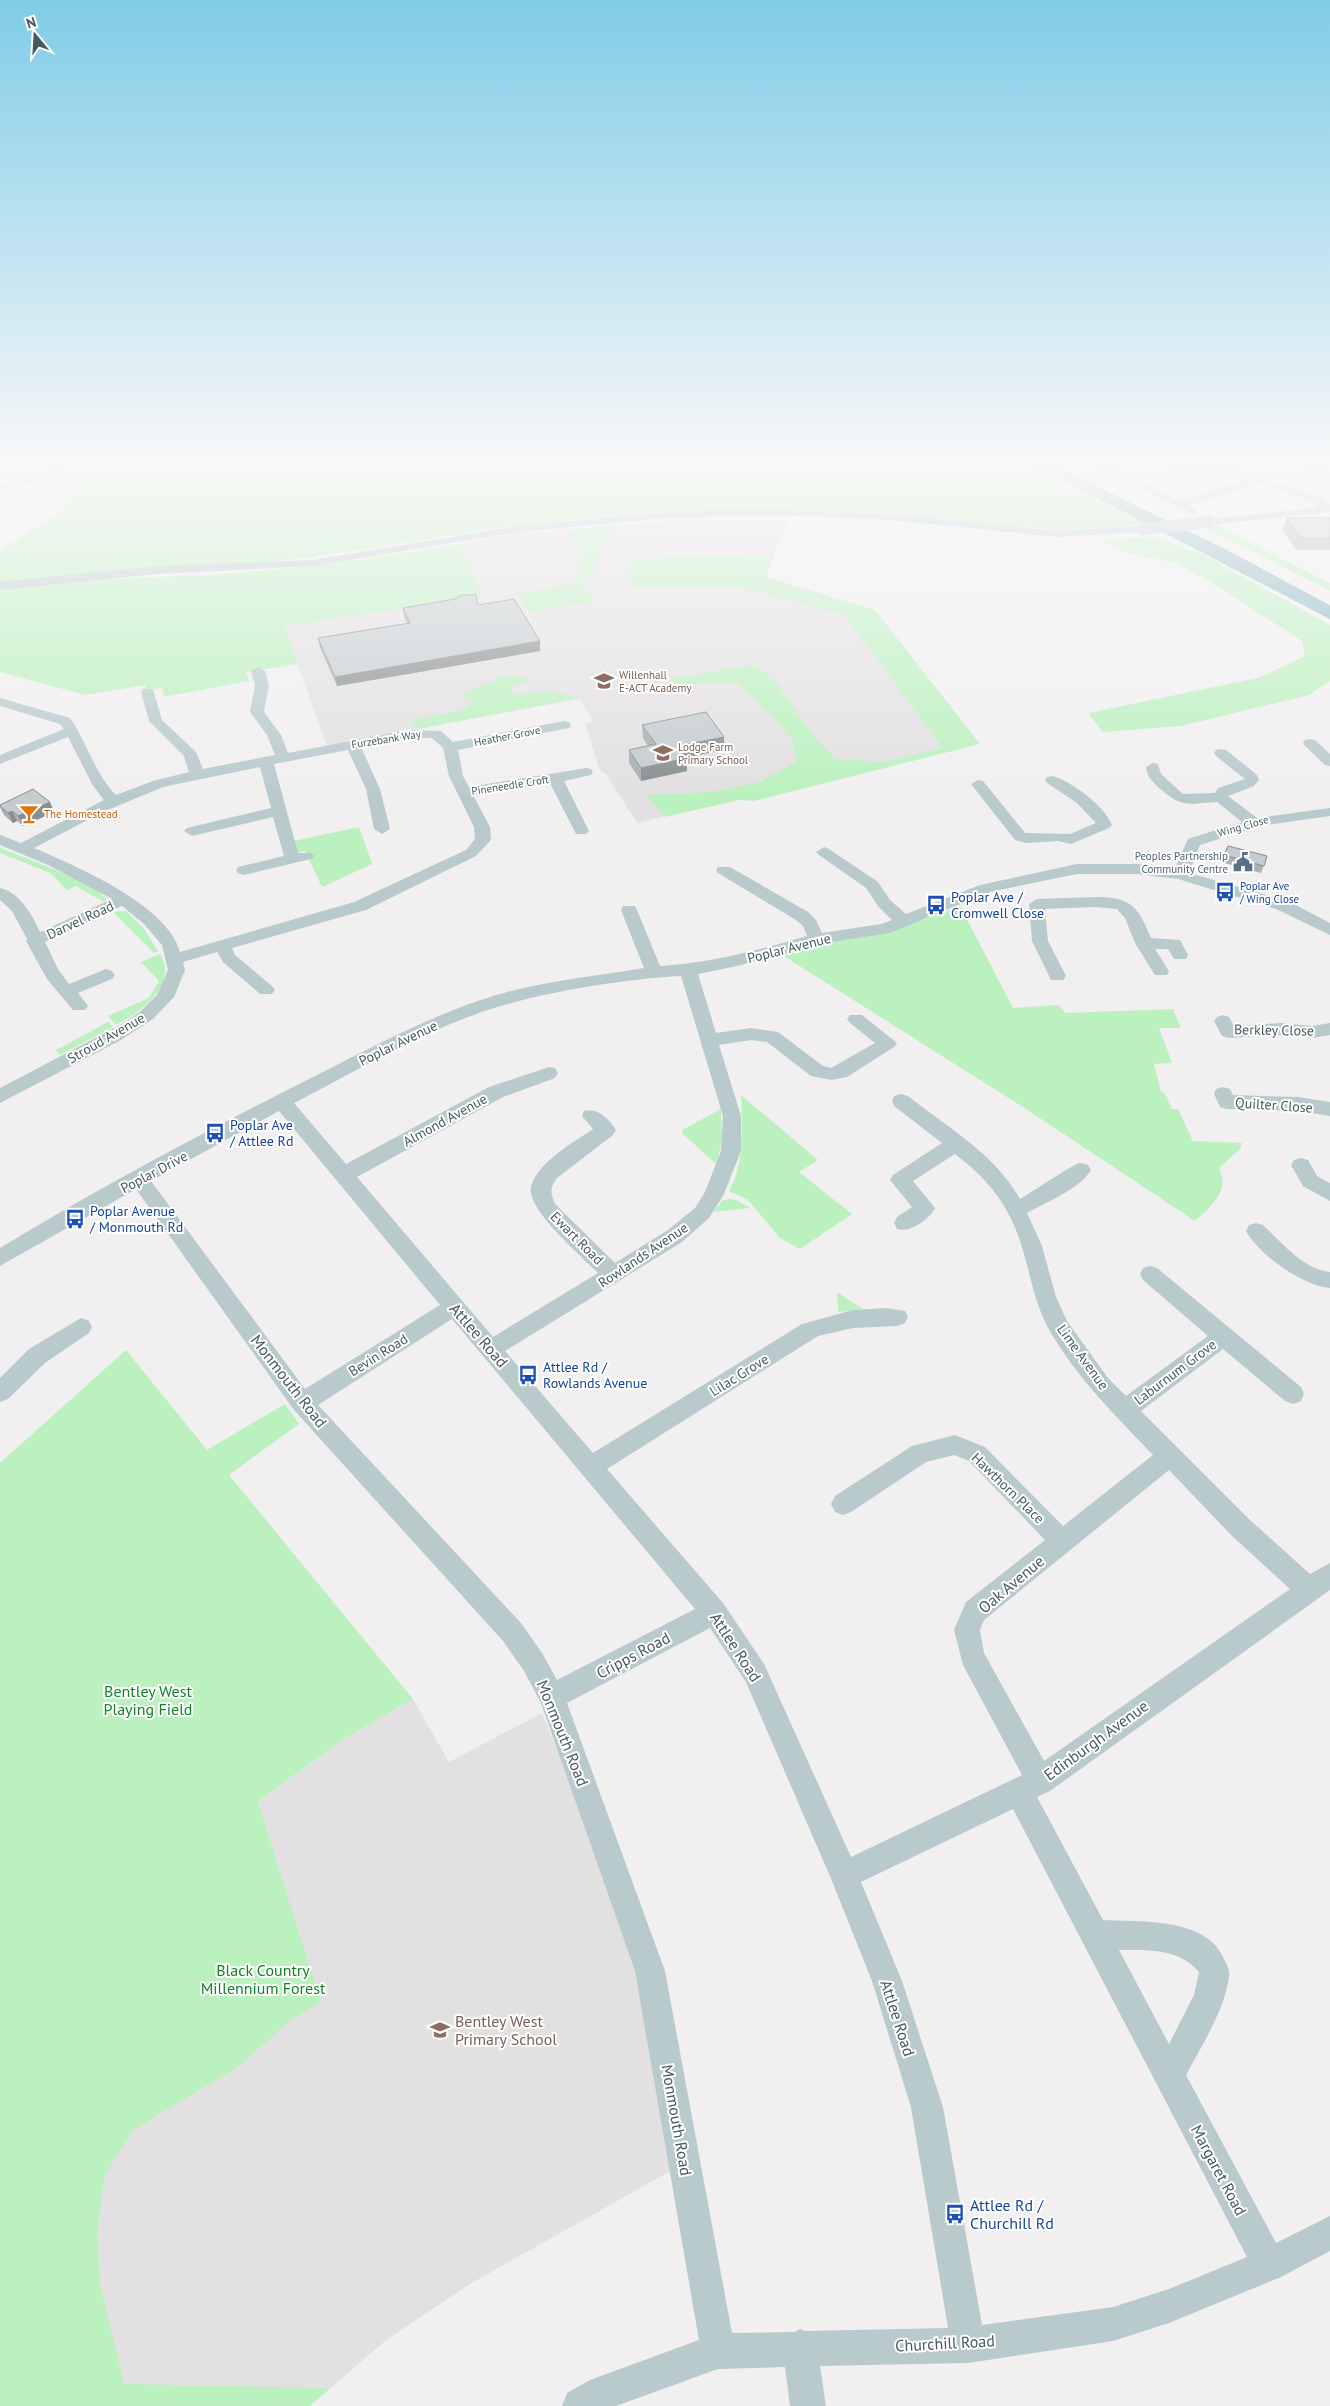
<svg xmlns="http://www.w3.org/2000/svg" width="1330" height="2406" viewBox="0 0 1330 2406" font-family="'PT Sans',sans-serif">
  <rect width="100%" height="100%" fill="#f2eff0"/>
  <!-- education -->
  <g fill="#e3e0e2">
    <path d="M685,520H788L766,576L852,612L943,748L825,775L637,823L606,774L600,771L585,723L593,721L579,699L327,746L284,626L482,597L461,544L469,541L531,530L546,532L565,527L567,530Z"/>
    <path d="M413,1699L449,1762L542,1713L585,1815L624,1920L655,2064L681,2165L470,2284L385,2341L310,2406H84L27,2162L227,1826L339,1742Z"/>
  </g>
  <!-- green -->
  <g fill="#bbf1bf">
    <path d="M56,460H1013L1147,524L1071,531L839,511H669L512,526L306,558L0,584V551L67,508L76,489L75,474L67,472Z"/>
    <path d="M621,525L622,527C596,538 604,547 595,568C593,574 586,579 581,583L594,601L529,612L518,594L577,583L581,553L567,530Z"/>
    <path d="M1217,525L1330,583V591L1205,527Z"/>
    <path d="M1152,537L1204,555L1330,625V681L1309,695L1181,726L1103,732L1088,713L1258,678L1305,656L1302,641L1211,582L1176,563L1125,553L1101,540Z"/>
    <path d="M461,544L482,597L285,626L298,664L246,672L249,681L164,697L162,688L146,690L145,685L85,695L0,672V589C77,576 157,579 235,573C310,567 386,556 461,544Z"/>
    <path d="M774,555L766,577L875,610L980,744L754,801L739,800L665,817L646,795L711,792L761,782L797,761L791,737L739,683L712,682L677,687L672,679L755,664L777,684L815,738L836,759L883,762L943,748L844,615L743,588H629L631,557Z"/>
    <path d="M514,675L531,681L512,686L514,695L546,691L579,698L417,729L411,720L463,710L474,701L461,694L497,679Z"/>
    <path d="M359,827L372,864L322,887L305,851L297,853L294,841Z"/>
    <path d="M0,848C21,856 95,883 106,899L104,902L76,886L67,890L50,873L0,853Z"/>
    <path d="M960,906L1013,1008L1059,1005L1065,1013L1173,1009L1181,1028H1159L1172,1063L1154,1064L1161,1092L1165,1093L1172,1109H1178L1193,1141L1242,1143L1240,1149L1219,1168C1231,1191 1210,1207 1195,1221L1026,1109L779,953L914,923Z"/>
    <path d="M126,911L144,929L158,951L154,953L113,912Z"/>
    <path d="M160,954C179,985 140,1013 116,1025L108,1016L149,998L159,981L141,962Z"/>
    <path d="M108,1022L113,1027L60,1055L56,1050Z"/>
    <path d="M741,1095L818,1160L799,1172L852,1214L800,1249L780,1238L748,1200L729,1191C745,1163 742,1126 741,1095Z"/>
    <path d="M721,1109L722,1140L718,1157L721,1164L715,1163L682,1133V1130Z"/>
    <path d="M728,1199L736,1200L750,1208L713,1212L722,1201Z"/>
    <path d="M837,1292L863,1309L838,1312Z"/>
    <path d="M126,1350L207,1450L285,1404L299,1424L229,1475L413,1699L339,1742L258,1802L321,2002L290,2020L241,2065L133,2130L105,2175L97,2230L100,2284L124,2384L330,2388L310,2406H0V1463Z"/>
  </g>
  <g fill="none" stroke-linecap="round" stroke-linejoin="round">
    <defs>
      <path id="highway" d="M1025,460H1042L1224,549L1330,606V618Z"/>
    </defs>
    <!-- highway casing -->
    <use href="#highway" stroke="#6f9fac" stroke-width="1"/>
    <!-- minor -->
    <g fill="#b9cacd" fill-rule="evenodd">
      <path d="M44,460H54L62,472L58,478L0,489V483L51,474L52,472Z"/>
      <path d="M1082,460H1094L1179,501L1248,480L1213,468L1178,471L1143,460H1158L1178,465L1203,463L1200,460H1212L1239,471L1318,497L1330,504V512L1209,525L1205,524V520L1320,507L1295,495L1260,484L1188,505L1199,512L1194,515Z"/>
      <path d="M1294,460H1306L1330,473V480Z"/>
      <path d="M752,509L901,515L1058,531L1143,526L1149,529L1143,532L1058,537L901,521L837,517L752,515L655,519L518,532L312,566L157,574L0,590V582L157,566L312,560L518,526L655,513Z"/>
      <path d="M258,667L265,671L269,685L264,712L281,735L288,753L408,730L441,731L453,742L564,721L569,722L571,725L569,728L564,729L458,750L463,776L469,787L586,768L591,769L593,772L591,775L564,781L589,831L586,834H576L550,783L473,795L490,827L491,840L476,856L366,910L232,948L235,955L272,986L275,990L272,994H260L223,962L217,952L183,962L185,970L174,997L153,1019L121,1040L0,1103V1088L120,1025L141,1011L157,995L168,970L162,945L144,924L122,906L45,942L58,969L69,984L106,969L112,971L115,975L112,979L78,993L88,1006L85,1010H73L47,979L26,941L27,939L12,911L0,900V888C20,893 32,914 40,932L112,899L48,865L0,845V835L21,843L104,800L92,784L68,737L0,764V755L64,729L60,724L0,706V698L70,718C87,742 95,774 116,795L153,781L189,772L184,756L149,721L141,692L143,689H153L162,720L196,752L203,769L275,755L267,735L250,712L255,685L251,671ZM408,738H432L443,748L449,776L474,827L475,839L466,850L354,902L180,952C168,905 76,866 34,848L103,812L163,787L260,767L271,808L187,828L184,831L192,836L273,817L284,856L238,867L236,870L238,873L244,875L311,859L314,856L311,853H298L274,764L348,750L366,789L374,829L382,834L390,829L380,789L361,747Z"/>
      <path d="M1310,739L1315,740L1330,754V766L1325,765L1305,746L1303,743L1305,740Z"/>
      <path d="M1221,749L1226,750L1257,775L1259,780L1254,786L1228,796L1257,818L1330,808V816L1260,826L1200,845L1189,873L1288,901L1330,923V935L1276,909L1178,879L1137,874H1077L990,892L890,933L818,944L737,966L698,974L716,1033L751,1028L778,1032L823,1066L831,1068L875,1043L850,1023L847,1019L850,1015H862L897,1043L894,1047L847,1077L831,1080L811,1076L767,1042L751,1040L719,1045L741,1116V1151L724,1194L709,1218L682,1242L505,1351L593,1453L802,1324L853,1310L886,1308L905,1311L908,1317L905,1323L897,1326L853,1328L818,1336L607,1469L723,1603L764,1664L851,1857L1022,1775L963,1665L954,1630L966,1602L1045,1540L969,1461L954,1455L926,1462L851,1512L843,1515L835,1512L831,1504L835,1496L912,1446L955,1435L985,1447L1063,1526L1153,1455C1116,1416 1078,1379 1051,1333C1035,1306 1031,1277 1022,1247C1009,1205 989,1180 955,1154L913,1181L935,1208C929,1220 910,1233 897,1229L894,1223L897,1217L912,1207L890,1180L893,1175L942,1143L894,1106L892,1101L894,1096L901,1094L908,1096C947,1127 995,1154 1020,1199C1029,1194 1075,1163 1080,1163C1082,1163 1086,1164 1088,1165L1091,1170C1081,1188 1045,1203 1027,1213L1042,1246L1056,1297L1067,1321L1108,1378L1126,1396L1208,1336L1143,1280L1140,1274L1143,1268L1150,1266L1157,1268L1301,1387L1304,1394L1301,1401L1293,1404L1285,1401L1223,1349L1141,1411L1250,1520L1310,1574L1330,1563V1590L1050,1791L1037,1797L1103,1920C1140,1922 1207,1917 1224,1959C1227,1965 1230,1970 1229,1977C1225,2009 1201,2047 1186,2075L1276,2243L1330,2216V2251L1281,2277L1169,2323L1113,2341L968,2363L820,2366L826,2406H790L785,2367L718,2369L616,2406H562L567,2393L590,2380L699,2340L635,1971L541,1703L524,1671L503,1641L294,1410L136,1189L0,1266V1248C100,1187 204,1132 309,1079C365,1051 421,1020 481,1000C533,982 590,977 644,968L621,910L623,906H635L637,910L660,966C711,963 759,950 807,936L803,926L796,920L718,873L716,870L718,867H730L808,912L816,920L822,933L881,924L892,920L878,906L866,888L819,855L816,852L824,847L829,849L878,882L890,900L906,914L980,885L1077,864H1137L1174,870L1188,839L1242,822L1217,802C1187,804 1182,808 1158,787C1151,780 1147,777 1146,767L1153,763L1158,764L1161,774L1183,794L1215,793L1218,788L1245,779L1216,756L1214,753L1216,750ZM681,976L723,1116L721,1151L705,1192L695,1208L668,1230L615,1263L555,1204C550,1193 550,1187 557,1178L613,1135L616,1130C609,1119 597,1107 584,1111L582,1116L593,1129C573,1143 539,1161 531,1186C525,1209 583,1257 598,1273L493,1337L357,1177L503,1097L555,1078L558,1073L555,1068L549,1067L489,1087L346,1164L294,1103C359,1070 424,1030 494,1008C549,991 624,979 681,976ZM279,1111L440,1305L305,1389L151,1181ZM452,1319L695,1609L557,1680L542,1653L521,1623L318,1405ZM1169,1470L1232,1536L1290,1589L1044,1761L984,1653L980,1630L984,1620ZM710,1628L746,1682L832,1881L872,1981L911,2107L948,2328L805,2331L800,2329L795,2332L732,2333L665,1971L567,1703ZM1013,1809L1247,2257L1169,2289L1113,2307L982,2325L943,2107L902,1981L861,1882ZM1119,1950C1147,1950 1179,1948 1199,1972L1194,1995L1169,2044Z"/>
      <path d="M1052,776C1070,780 1106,807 1112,825L1109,828L1071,844L1058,841L1026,843L1015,840L971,784L978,780L983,781L1025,833L1070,834L1096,823L1077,803L1047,783L1045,780L1047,777Z"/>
      <path d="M1095,897C1131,897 1138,906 1151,938L1180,940L1188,955L1186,959H1174L1168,949H1155L1169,971L1167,975H1155L1135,943L1125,918L1117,909L1095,907L1045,909L1048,941L1066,976L1063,980H1051L1032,941L1029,904L1037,899Z"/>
      <path d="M1223,1015L1229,1017L1234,1026L1281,1023L1312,1026L1330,1023V1035L1312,1038L1281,1035L1228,1038L1222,1036L1214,1021L1217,1017Z"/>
      <path d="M1223,1087L1230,1089L1233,1095L1298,1097L1330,1102V1116L1298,1111L1227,1109L1220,1107L1214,1094L1216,1089Z"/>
      <path d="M1301,1158L1308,1160L1317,1176L1330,1183V1201L1303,1186L1291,1165L1294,1160Z"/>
      <path d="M1256,1223L1263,1225C1281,1242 1304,1270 1330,1272V1288C1303,1286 1259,1255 1246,1231L1249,1225Z"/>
      <path d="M81,1318L89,1321L92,1327L89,1333L45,1363L8,1399L0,1402V1378L29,1349Z"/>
    </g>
    <!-- highway -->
    <use href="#highway" fill="#84b4c0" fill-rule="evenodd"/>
    <!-- minor-bridge -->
    <path stroke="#b9cacd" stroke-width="12" d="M1143,529L1209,522"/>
  </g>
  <!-- wall -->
  <g fill="#a9afb2">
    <path d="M1287,518H1330V550H1296L1283,530Z"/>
    <path d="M478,605L540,641V651L337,686L320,648L318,638L407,624L404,617L403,608Z"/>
    <path d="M642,725L724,737V750L686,757L687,758V771L641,781L629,763V750L648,746L643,738Z"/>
    <path d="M50,802L54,812L23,826L17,821L13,823L4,815L0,807V805Z"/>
    <path d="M1228,846L1267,856L1261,873L1221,862Z"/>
  </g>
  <!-- shaded-wall -->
  <g fill="#8a8f91">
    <path d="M540,641V651L414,673L337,686L335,677Z"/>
    <path d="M724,737V750L678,759V746Z"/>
    <path d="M687,758V771L641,781V768Z"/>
    <path d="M50,802L54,812L23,826L18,816Z"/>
    <path d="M12,811L17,821L13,823L8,813Z"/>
  </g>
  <!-- building -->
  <g fill="#c5cccf" stroke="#8a8f91">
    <path d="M1287,518H1330V538H1301Z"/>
    <path d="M461,595H476L478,605L514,599L540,641L335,677L318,638L410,623L403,608L455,599Z"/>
    <path d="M706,712L724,737L678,746L687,758L641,768L629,750L656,744L642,725Z"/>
    <path d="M33,789L50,802L18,816L12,811L8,813L0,806V805Z"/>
    <path d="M1228,846L1267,856L1264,866L1224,855Z"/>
  </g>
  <!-- sky -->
  <linearGradient id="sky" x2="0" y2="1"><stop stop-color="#80cce7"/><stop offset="0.58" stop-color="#f9f8f8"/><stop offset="1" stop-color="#f9f8f8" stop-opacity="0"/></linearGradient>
  <rect width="1330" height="796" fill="url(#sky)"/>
  <!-- icons -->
  <defs>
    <symbol id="school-bare" viewBox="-9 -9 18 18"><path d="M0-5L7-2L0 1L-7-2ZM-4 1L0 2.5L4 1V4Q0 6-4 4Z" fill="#8d6e63" stroke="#fff" stroke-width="2.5" paint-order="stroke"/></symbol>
    <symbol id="bar-bare" viewBox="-9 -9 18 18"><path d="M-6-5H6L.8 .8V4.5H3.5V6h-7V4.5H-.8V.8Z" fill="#e8710a" stroke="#fff" stroke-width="2.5" paint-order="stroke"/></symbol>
    <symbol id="civic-bare" viewBox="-9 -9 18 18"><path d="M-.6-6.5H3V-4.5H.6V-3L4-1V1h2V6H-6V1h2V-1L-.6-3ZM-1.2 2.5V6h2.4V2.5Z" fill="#5c6f8a" stroke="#fff" stroke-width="2.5" paint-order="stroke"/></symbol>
    <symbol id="bus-bare" viewBox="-9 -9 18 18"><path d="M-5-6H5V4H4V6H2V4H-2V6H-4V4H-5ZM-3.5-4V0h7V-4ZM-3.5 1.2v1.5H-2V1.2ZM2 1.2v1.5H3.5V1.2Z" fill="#1a4fb4" stroke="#fff" stroke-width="2.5" paint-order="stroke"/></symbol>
  </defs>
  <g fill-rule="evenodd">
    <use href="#school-bare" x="590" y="667" width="28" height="28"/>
    <use href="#school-bare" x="649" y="739" width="28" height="28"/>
    <use href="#bar-bare" x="15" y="800" width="28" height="28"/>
    <use href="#civic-bare" x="1229" y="848" width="28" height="28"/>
    <use href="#bus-bare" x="1211" y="878" width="28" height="28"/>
    <use href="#bus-bare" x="922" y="891" width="28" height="28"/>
    <use href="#bus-bare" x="201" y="1119" width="28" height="28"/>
    <use href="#bus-bare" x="61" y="1205" width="28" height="28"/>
    <use href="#bus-bare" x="514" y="1361" width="28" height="28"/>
    <use href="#school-bare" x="426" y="2016" width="28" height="28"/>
    <use href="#bus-bare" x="941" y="2200" width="28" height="28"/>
  </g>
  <g text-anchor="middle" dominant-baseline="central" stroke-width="4" stroke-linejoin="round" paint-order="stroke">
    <!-- far-education labels -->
    <g font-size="11" fill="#785e54" stroke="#fff" text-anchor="start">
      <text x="619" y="675">Willenhall<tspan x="619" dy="13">E-ACT Academy</tspan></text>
      <text x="678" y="747">Lodge Farm<tspan x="678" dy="13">Primary School</tspan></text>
    </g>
    <!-- far-street labels -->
    <g font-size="11" fill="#465a5d" stroke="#fff">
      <text transform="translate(507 736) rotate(-11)">Heather Grove</text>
      <text transform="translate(386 739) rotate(-9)">Furzebank Way</text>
      <text transform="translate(510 785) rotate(-9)">Pineneedle Croft</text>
      <text transform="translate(1243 826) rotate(-16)">Wing Close</text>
    </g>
    <!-- far-food labels -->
    <g font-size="11" fill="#c56008" stroke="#fff" text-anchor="start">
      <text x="44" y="814">The Homestead</text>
    </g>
    <!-- far-service labels -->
    <g font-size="11" fill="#4e5e75" stroke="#fff" text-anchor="end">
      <text x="1228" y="856">Peoples Partnership<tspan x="1228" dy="13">Community Centre</tspan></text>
    </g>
    <!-- far-transit labels -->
    <g font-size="11" fill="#164399" stroke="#fff" text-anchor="start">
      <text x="1240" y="886">Poplar Ave<tspan x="1240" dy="13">/ Wing Close</tspan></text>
    </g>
    <!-- transit labels -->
    <g font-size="14" fill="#164399" stroke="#fff" text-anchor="start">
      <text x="951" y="897">Poplar Ave /<tspan x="951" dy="16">Cromwell Close</tspan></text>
      <text x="230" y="1125">Poplar Ave<tspan x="230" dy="16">/ Attlee Rd</tspan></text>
      <text x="90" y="1211">Poplar Avenue<tspan x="90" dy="16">/ Monmouth Rd</tspan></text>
      <text x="543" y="1367">Attlee Rd /<tspan x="543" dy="16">Rowlands Avenue</tspan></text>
    </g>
    <!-- street labels -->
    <g font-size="14" fill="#465a5d" stroke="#fff">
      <text transform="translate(80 920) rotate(-25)">Darvel Road</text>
      <text transform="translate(789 948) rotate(-14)">Poplar Avenue</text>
      <text transform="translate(1274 1030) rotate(1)">Berkley Close</text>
      <text transform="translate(106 1038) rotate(-30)">Stroud Avenue</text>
      <text transform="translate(398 1043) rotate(-26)">Poplar Avenue</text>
      <text transform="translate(1274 1105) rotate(4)">Quilter Close</text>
      <text transform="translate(445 1120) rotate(-29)">Almond Avenue</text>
      <text transform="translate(154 1172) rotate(-28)">Poplar Drive</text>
      <text transform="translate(577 1238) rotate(45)">Ewart Road</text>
      <text transform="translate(643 1255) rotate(-34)">Rowlands Avenue</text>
      <text transform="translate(378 1355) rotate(-32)">Bevin Road</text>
      <text transform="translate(1083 1357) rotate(54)">Lime Avenue</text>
      <text transform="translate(1175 1372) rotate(-37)">Laburnum Grove</text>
      <text transform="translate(739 1375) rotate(-32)">Lilac Grove</text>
      <text transform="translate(1008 1488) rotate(44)">Hawthorn Place</text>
    </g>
    <!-- near-street labels -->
    <g font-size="16" fill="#465a5d" stroke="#fff">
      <text transform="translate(479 1335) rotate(49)">Attlee Road</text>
      <text transform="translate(289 1381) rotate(52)">Monmouth Road</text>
      <text transform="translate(1011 1584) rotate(-40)">Oak Avenue</text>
      <text transform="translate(736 1647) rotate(57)">Attlee Road</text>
      <text transform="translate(633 1655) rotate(-28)">Cripps Road</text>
      <text transform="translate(563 1733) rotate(68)">Monmouth Road</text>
      <text transform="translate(1096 1740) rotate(-36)">Edinburgh Avenue</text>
      <text transform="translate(898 2018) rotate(72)">Attlee Road</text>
      <text transform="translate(677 2120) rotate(80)">Monmouth Road</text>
      <text transform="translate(1219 2170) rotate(62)">Margaret Road</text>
      <text transform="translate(945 2343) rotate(-3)">Churchill Road</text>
    </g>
    <!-- near-park labels -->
    <g font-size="16" fill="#128327" stroke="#fff">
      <text x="148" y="1691">Bentley West<tspan x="148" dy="18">Playing Field</tspan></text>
      <text x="263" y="1970">Black Country<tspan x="263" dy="18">Millennium Forest</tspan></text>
    </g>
    <!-- near-education labels -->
    <g font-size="16" fill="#785e54" stroke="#fff" text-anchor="start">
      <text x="455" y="2021">Bentley West<tspan x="455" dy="18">Primary School</tspan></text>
    </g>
    <!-- near-transit labels -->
    <g font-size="16" fill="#164399" stroke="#fff" text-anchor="start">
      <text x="970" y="2205">Attlee Rd /<tspan x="970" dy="18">Churchill Rd</tspan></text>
    </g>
  </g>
  <!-- north arrow -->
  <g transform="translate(35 35) rotate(342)" stroke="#ffffff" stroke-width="4" paint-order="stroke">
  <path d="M0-4L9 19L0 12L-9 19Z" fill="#465a5d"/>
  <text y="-8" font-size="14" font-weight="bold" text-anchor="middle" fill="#465a5d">N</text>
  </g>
</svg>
